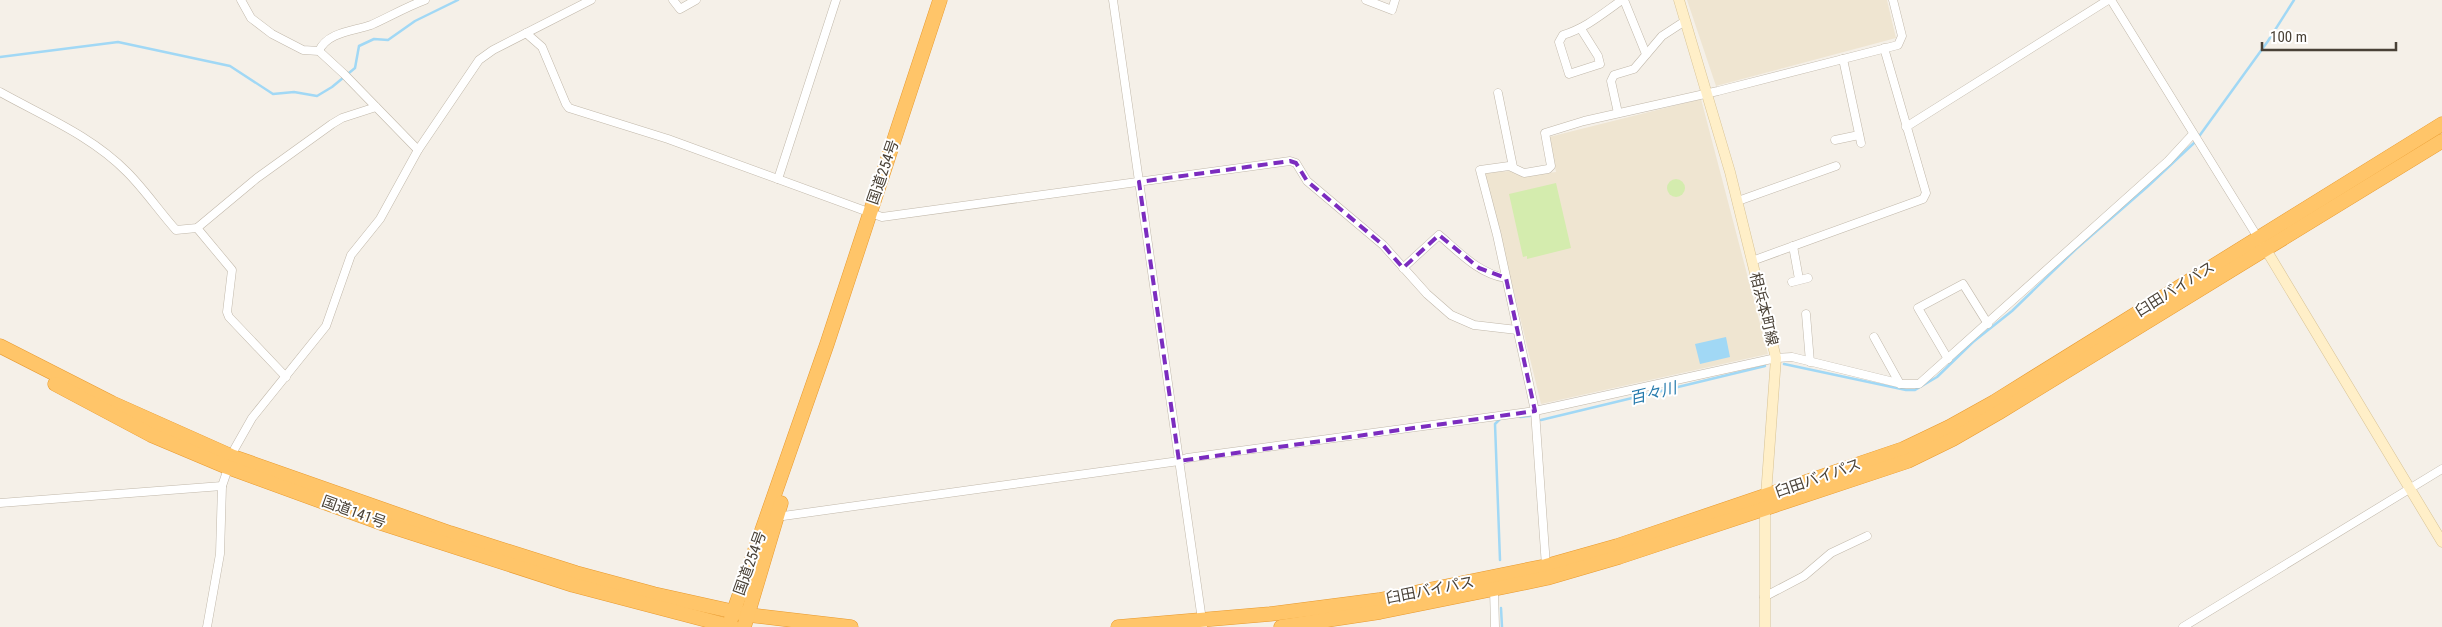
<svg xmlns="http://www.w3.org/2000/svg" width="2442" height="627" viewBox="0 0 2442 627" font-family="'Roboto Condensed','Noto Sans JP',sans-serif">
  <rect width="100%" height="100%" fill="#f5f0e8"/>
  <!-- education -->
  <g fill="#efe5d1">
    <path d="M1687,0H1887L1896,38L1716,86Z"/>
    <path d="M1701,99L1768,354L1541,404L1485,173L1510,171L1521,176L1556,172L1549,137Z"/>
  </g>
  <!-- green -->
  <g fill="#d4ecae">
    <circle cx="1676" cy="188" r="9"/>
    <path d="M1556,183L1571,248L1527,259V256L1523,257L1509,194Z"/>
  </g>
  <!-- water -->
  <path fill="#a1d8f5" d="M1726,337L1730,357L1700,364L1695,344Z"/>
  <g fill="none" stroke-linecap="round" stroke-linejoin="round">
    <!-- stream -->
    <g stroke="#a1d8f5" stroke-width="2.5">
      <path d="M0,57L118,42L230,66L273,94L294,92L317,96L332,87L355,68L359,46L374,39L388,40L415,21L458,0"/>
      <path d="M2200,135L2268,41L2294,0"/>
      <path d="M1784,364L1906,390H1915L1937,377L1973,342L2012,311L2076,249L2147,187L2194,143"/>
      <path d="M1520,417L1530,416"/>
      <path d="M1500,419L1495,424L1500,560"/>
      <path d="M1541,420L1765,366"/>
      <path d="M1501,608L1502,627"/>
    </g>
    <defs>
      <g id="street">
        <path d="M241,0L251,18L272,34L303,50L319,51L344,74L418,150"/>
        <path d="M673,0L680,9L696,0"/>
        <path d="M1113,0L1203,627"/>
        <path d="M1366,0L1392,10L1395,0"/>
        <path d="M1624,0L1646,54"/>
        <path d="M2111,0L2260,241"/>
        <path d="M1581,29L1598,56L1600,64L1569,74L1559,42L1563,35C1586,28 1602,14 1622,0"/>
        <path d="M526,33L542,47L566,104L569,108L668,139L882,217L1290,161L1296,163L1307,181L1383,245L1427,294L1451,315L1474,325L1517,330"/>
        <path d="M319,51C327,32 354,31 371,25C389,17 406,7 425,0"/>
        <path d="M1843,59L1861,143"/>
        <path d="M0,92C43,116 92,136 127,172C145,190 159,211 176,230L197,228L257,178L332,124L342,118L376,107"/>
        <path d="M1498,93L1513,167"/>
        <path d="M1618,113L1611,81L1614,75L1634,69L1662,36L1685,21"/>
        <path d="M1906,127L2108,0"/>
        <path d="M1835,140L1859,135"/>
        <path d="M778,179L836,0"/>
        <path d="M1738,201L1836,166"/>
        <path d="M197,228L232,270L227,312L229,317L286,377"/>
        <path d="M1793,246L1799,279"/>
        <path d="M1752,261L1923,199L1926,193L1884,48"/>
        <path d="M1403,268L1439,235C1459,252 1479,274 1506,278"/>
        <path d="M1792,282L1808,278"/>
        <path d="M1806,314L1810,362"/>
        <path d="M1874,337L1900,384"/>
        <path d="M1948,359L1918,308L1963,284L1988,324"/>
        <path d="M0,503L222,486"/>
        <path d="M776,517L1179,461L1187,458L1535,411L1776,358L1792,357L1902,384H1919L2168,161L2193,134"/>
        <path d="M1546,566L1535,411L1497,235L1480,170L1509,166L1524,173L1548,169L1551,166L1545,133L1584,121L1718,91L1898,45L1902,36L1893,0"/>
        <path d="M1494,589L1495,627"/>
        <path d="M1764,597L1804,576L1831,553L1867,536"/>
        <path d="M207,627L220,554L222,486L235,448L252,418L326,326L351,255L380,219L418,150L479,60L493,50L591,0"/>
        <path d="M2183,627L2442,469"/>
      </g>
      <g id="secondary">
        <path d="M1679,0L1730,172L1776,358L1765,509V627"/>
        <path d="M2265,248L2442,542"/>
      </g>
      <g id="highway">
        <path d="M0,346L112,403L231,456L450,533L576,573L654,594L749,615L851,627"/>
        <path d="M55,384L151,435L227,467L381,523L573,585L733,627"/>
        <path d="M731,619L827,344L940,0"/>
        <path d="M744,627L781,503"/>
        <path d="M1118,627L1270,614L1379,600L1546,566L1617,546L1903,449L1949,427L1994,402L2442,124"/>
        <path d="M1281,627L1380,612L1494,589L1547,578L1619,557L1908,461L1953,439L1998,413L2442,141"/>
      </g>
    </defs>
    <!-- street casing -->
    <use href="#street" stroke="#c1b8aa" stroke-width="9"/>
    <!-- secondary casing -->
    <use href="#secondary" stroke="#d8c395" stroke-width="11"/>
    <!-- highway casing -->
    <use href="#highway" stroke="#e89a2f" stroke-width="15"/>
    <!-- street -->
    <use href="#street" stroke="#fff" stroke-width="8"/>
    <!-- secondary -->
    <use href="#secondary" stroke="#ffefc8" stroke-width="10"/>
    <!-- highway -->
    <use href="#highway" stroke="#ffc569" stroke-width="14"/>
  </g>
  <!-- marked area -->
  <path fill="none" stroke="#7b2cbf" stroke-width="4" stroke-dasharray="10 6" stroke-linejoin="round" d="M1290,161L1296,163L1307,181L1383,245L1403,268L1439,235L1479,268L1506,278L1535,411L1179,461L1139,182Z"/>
  <g text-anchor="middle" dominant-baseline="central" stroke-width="4" stroke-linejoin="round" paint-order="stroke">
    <!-- street labels -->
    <g font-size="15" fill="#494136" stroke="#fff">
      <text transform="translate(883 172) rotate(-71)">国道254号</text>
      <text transform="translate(2175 289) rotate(-32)">臼田バイパス</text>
      <text transform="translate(1764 309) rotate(76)">相浜本町線</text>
      <text transform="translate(1818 478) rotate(-19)">臼田バイパス</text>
      <text transform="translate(354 512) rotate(20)">国道141号</text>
      <text transform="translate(750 563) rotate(-70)">国道254号</text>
      <text transform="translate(1430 590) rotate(-11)">臼田バイパス</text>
    </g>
    <!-- water labels -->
    <g font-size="16" font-style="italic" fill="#257aac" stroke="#fff">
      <text transform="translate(1653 393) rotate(-14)">百々川</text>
    </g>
  </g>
  <!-- scale -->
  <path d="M2262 42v8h134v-8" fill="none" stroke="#494136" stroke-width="2.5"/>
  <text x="2270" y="42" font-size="15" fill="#494136" stroke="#ffffff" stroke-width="4" paint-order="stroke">100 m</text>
</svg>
